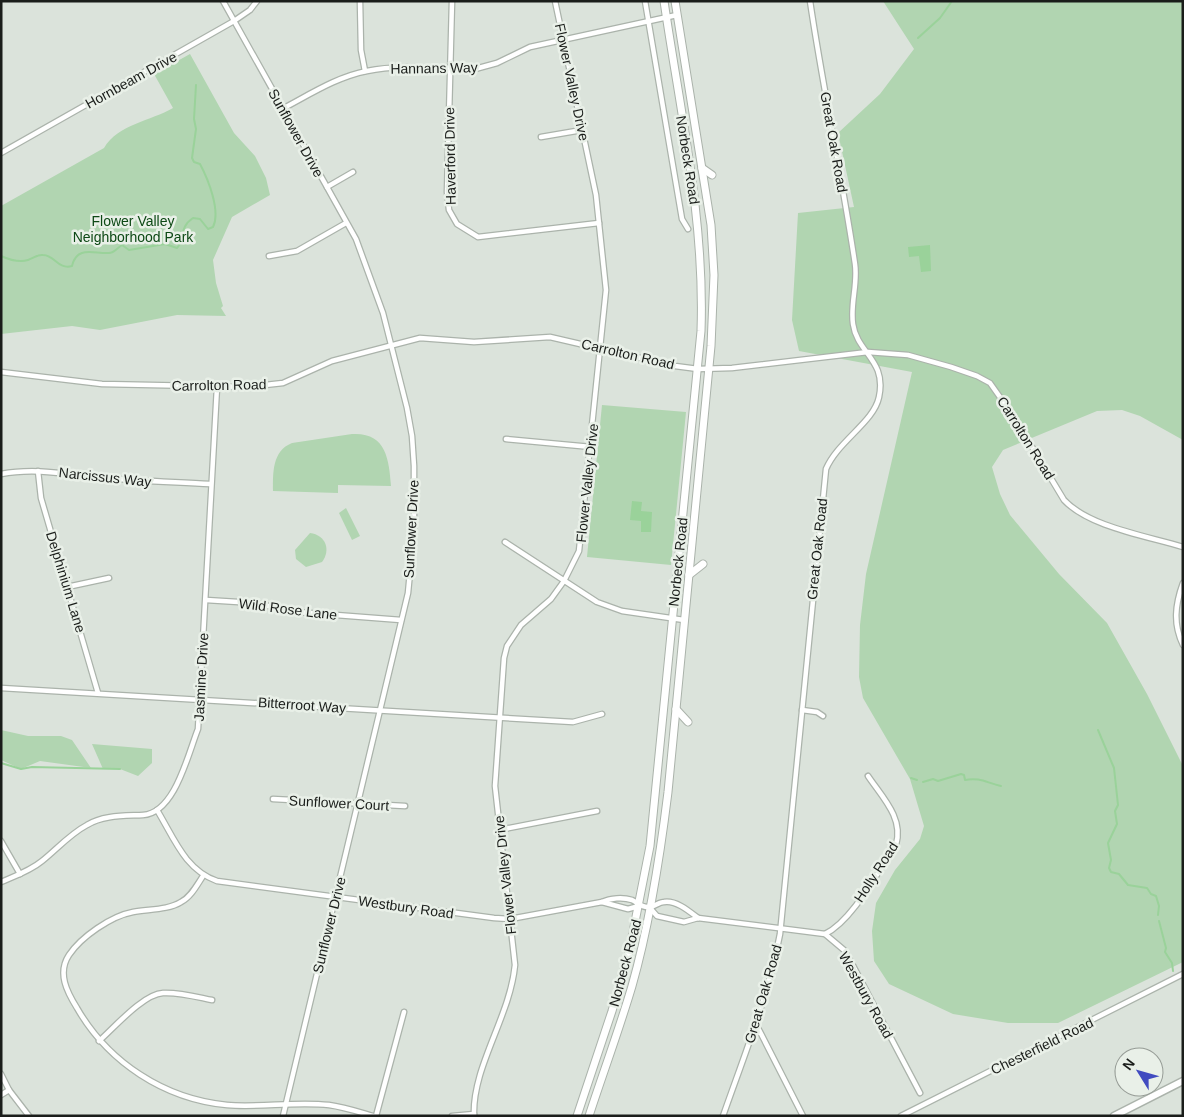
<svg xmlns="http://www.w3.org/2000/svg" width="1184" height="1117" viewBox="0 0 1184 1117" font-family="Arial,sans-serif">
  <rect width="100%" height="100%" fill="#dbe3db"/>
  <!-- green -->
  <g fill="#b1d5b1">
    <path d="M883,1H1183V440L1140,416L1122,410L1097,411L1003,450L992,467L1000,494L1010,515L1059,574L1107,623L1147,694L1183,766V962L1058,1023H1008L953,1014L889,984L874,961L872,931L876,903L895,870L920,839L924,826L910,779L863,698L859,677L860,625L866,574L912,372L799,351L792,320L798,213L854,207L838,133L880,94L914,49Z"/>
    <path d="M190,54L234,133L255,156L266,178L270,195L232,217L213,260L216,283L223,306L221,308L226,316L177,315L100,330L72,326L1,334V206L104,148C118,124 151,121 173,108L154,74Z"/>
    <path d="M602,405L686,412L671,565L587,557Z"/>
    <path d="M352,434C386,432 389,459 391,486L338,485V493L273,491C273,473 272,451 292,443Z"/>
    <path d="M346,508L360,536L352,540L339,513Z"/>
    <path d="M310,533C326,535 331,550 322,562L306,567L296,559L295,550Z"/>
    <path d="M1,730L28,736H61L72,740L91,768L40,761L21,769L1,760Z"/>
    <path d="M92,744L152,749V763L138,776L120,769H103Z"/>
  </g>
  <!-- water -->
  <g fill="#9ad29a">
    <path d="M930,245L931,271L921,272L919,256L909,257L908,247Z"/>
    <path d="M632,501L642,502L641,511L652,512L651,532H641V521L630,520Z"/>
  </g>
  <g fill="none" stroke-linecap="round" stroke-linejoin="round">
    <!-- stream -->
    <g stroke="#9ad29a" stroke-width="2">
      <path d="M918,38L940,18L952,1"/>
      <path d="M1,256C10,260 19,263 28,260C34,258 38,254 43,255C55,255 58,270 72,266C77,245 94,254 109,253C114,253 117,248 122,245L129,250L165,244L177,248C186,239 178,228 193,218L200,219L208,229L213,227C221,211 208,179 200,164L194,162L192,158L196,129L194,119L196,85"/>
      <path d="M1098,730L1114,768L1118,805L1115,811L1117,824L1108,843L1111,860L1109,868L1111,872L1119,874L1128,885L1147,888L1151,894L1156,896L1159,906L1158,915"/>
      <path d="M1,763L21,769L32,767L120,769"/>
      <path d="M911,778L917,780"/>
      <path d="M923,782L933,779L938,781L961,774L964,775L965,780C980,777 987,783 1001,786"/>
      <path d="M1159,921L1166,948L1165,952L1172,963L1173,971"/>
    </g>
    <defs>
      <g id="street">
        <path d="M223,1L356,239L383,313L407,408L412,436L414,466V530L408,593L283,1116"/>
        <path d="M360,1L361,50L365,71"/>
        <path d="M452,1L447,192L449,210L457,224L478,237L599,223"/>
        <path d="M645,1L682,219L688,229"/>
        <path d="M282,109C309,95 336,77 367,71C402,64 439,69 475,69L497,63L530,47L677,15"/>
        <path d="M541,137L582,130"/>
        <path d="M1,153L234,21L250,10L257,1"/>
        <path d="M327,187L353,172"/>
        <path d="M269,256L297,251L346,223"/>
        <path d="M1,372L102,384L248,387L283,383L332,361L420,338L474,342L550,337L675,366L698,369L732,368L868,352L908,355L951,367L977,376L990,383L1014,417L1064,500C1089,527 1147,536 1183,547"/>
        <path d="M506,439L591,447"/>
        <path d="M38,471L41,498L98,693"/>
        <path d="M1,474C37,467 70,475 105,478C140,481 175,482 210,484"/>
        <path d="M505,542L597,602L622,611L684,620"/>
        <path d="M1183,583C1175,605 1173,624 1183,645"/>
        <path d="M67,587L109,578"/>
        <path d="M206,600L254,603L297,612L401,620"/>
        <path d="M1,688L573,722L602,714"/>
        <path d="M802,710L817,712L823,716"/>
        <path d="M273,799L405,806"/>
        <path d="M157,810C174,838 185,870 217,881L494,918L510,919L602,902C610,898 623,897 632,900C638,903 642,908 649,907C654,907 659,902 664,902C676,900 689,911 698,918"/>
        <path d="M499,830L597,811"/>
        <path d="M1,841L20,874"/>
        <path d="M203,876C197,885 191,897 181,902C168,910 149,909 133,912C111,916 81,937 69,955C57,973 67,992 77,1008C108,1062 164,1099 227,1105C260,1108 295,1101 329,1105C344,1107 359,1112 373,1116"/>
        <path d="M1,882C15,876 30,871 42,861C57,849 70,834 87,825C103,815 124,816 143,815C175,813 188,754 198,729L217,387"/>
        <path d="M602,902L628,909L639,906"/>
        <path d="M650,908L657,916L684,922L698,918L825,934L844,950L850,960L920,1093"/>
        <path d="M825,934C853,920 878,871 896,845C904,818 882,797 868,776"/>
        <path d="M756,1024L803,1116"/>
        <path d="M99,1041C114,1028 143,994 163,993C179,992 197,997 212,1000"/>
        <path d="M1,1074L9,1090L29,1116"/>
        <path d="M1,1095L9,1090"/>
        <path d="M376,1116L404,1012"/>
        <path d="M452,1116L474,1114"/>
        <path d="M474,1116C472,1067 510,1017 515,965L495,786L504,658L507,646L521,625L551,599L564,581L579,551L606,290L596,195L555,1"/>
        <path d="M723,1116C744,1056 768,997 780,934L826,469C838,441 874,422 879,397C887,360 857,353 853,324C850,304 858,284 855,264C842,176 823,89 810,1"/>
        <path d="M901,1116L1183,974"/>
      </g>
      <path id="secondary" d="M1114,1116L1183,1081"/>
      <g id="primary">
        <path d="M702,168L712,175"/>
        <path d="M689,575L703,564"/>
        <path d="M676,709L688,722"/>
        <path d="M577,1116L612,1011L629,952L650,846L701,331C705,220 680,111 664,1"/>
        <path d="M589,1116C603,1073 619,1030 632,986C650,923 660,857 668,792L711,346L714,275L711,225L675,1"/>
      </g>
    </defs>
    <!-- street casing -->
    <use href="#street" stroke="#abb3ab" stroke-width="7"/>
    <!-- secondary casing -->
    <use href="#secondary" stroke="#abb3ab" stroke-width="9"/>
    <!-- primary casing -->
    <use href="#primary" stroke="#abb3ab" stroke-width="9"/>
    <!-- street -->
    <use href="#street" stroke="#fff" stroke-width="4.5"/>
    <!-- secondary -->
    <use href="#secondary" stroke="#fff" stroke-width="6"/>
    <!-- primary -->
    <use href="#primary" stroke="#fff" stroke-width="7"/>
  </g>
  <g text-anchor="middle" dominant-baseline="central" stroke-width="5" stroke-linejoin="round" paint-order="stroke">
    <!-- street labels -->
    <g font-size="14" fill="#1a1d1a" stroke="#e9f0e8">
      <text transform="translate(434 68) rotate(-1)">Hannans Way</text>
      <text transform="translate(131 80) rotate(-29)">Hornbeam Drive</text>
      <text transform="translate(572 82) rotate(78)">Flower Valley Drive</text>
      <text transform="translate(296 133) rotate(61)">Sunflower Drive</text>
      <text transform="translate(834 142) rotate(80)">Great Oak Road</text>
      <text transform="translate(450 156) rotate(-91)">Haverford Drive</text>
      <text transform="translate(688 160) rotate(81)">Norbeck Road</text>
      <text transform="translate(628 354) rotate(13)">Carrolton Road</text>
      <text transform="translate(219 385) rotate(-1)">Carrolton Road</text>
      <text transform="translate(1026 438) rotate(58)">Carrolton Road</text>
      <text transform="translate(105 477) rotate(6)">Narcissus Way</text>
      <text transform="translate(587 483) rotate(-84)">Flower Valley Drive</text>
      <text transform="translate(411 529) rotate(-87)">Sunflower Drive</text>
      <text transform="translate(817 549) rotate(-84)">Great Oak Road</text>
      <text transform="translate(678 562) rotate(-84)">Norbeck Road</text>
      <text transform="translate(66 582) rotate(73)">Delphinium Lane</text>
      <text transform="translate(288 609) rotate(7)">Wild Rose Lane</text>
      <text transform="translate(201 677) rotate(-87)">Jasmine Drive</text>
      <text transform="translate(302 705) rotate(4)">Bitterroot Way</text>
      <text transform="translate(339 803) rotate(3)">Sunflower Court</text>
      <text transform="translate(876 872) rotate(-57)">Holly Road</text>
      <text transform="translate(505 875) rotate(-96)">Flower Valley Drive</text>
      <text transform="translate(406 907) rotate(8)">Westbury Road</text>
      <text transform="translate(329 925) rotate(-76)">Sunflower Drive</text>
      <text transform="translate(625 963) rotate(-75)">Norbeck Road</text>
      <text transform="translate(763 994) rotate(-74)">Great Oak Road</text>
      <text transform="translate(866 995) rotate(61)">Westbury Road</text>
      <text transform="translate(1042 1046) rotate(-26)">Chesterfield Road</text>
    </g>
    <!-- park labels -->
    <g font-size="14" fill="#0d4915" stroke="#e9f0e8">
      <text x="133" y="221">Flower Valley<tspan x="133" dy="16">Neighborhood Park</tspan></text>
    </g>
  </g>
  <!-- border -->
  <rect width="1184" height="1117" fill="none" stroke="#1a1d1a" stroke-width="5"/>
  <!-- north arrow -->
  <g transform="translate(1139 1072) rotate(307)"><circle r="24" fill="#e9f0e8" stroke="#969c96"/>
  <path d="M0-4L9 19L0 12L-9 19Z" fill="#414bc0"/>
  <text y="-8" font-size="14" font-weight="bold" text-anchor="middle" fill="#1a1d1a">N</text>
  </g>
</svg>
